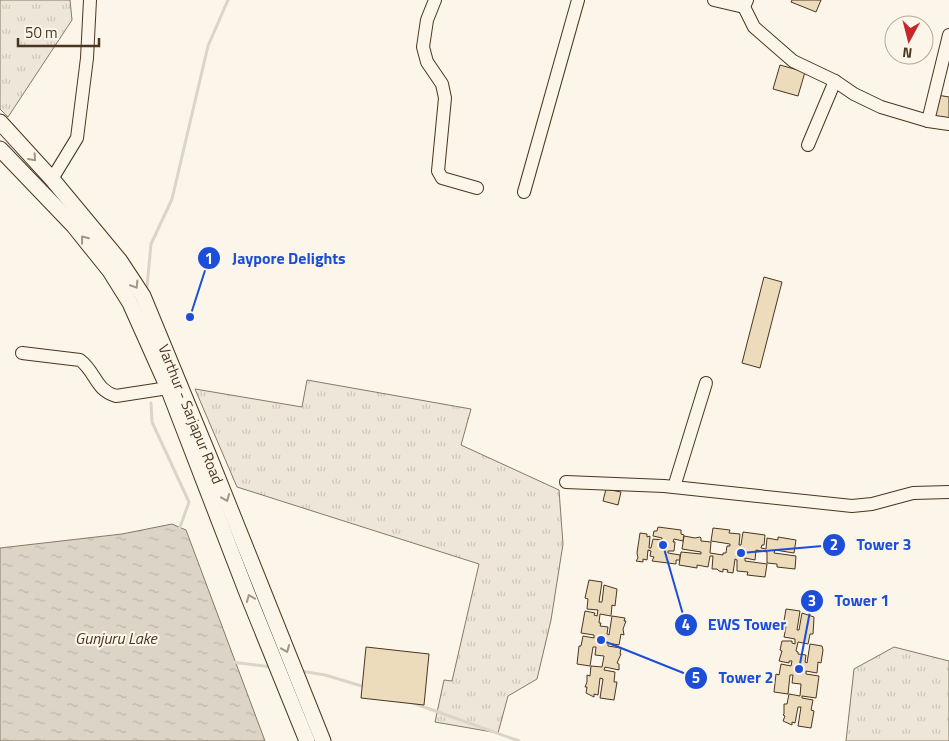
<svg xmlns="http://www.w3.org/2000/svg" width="949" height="741" viewBox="0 0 949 741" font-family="'Titillium Web',sans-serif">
  <defs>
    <pattern id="grass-tufts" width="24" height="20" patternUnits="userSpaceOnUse" patternTransform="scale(1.25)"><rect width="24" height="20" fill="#ede6d9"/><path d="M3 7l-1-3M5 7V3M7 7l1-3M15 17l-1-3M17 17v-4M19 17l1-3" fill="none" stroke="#cdc6ba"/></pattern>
    <pattern id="water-ripples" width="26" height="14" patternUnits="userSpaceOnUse" patternTransform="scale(1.25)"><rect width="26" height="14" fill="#dcd4c6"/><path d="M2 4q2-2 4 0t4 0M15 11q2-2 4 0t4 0" fill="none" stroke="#beb7aa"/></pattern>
  </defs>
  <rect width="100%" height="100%" fill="#fbf6e9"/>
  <!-- grass -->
  <g fill="url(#grass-tufts)" stroke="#887966">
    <path d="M0,0H70L72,20L8,117L0,109Z"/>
    <path d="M307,380L471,409L461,445L559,490L563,544L551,620L537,679L508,696L498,733L435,722L444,680L452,681L479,564L237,487L195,389L302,407Z"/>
    <path d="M894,647L949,661V741H846L854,669Z"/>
  </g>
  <!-- water -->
  <path fill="url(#water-ripples)" stroke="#887966" d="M172,524L186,530L265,741H0V548L122,534Z"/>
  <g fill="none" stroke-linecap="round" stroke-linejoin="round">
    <!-- stream -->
    <g stroke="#dcd4c6" stroke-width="3">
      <path d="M147,287L151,244L172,199L208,46L228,0"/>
      <path d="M151,403L152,422L189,502L179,530"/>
      <path d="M231,662L272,667"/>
      <path d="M301,671L325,675L365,687"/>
      <path d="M413,703L519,741"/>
    </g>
  </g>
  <!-- building -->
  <g fill="#ecdcbc" stroke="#4a3520">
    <path d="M792,0H821L816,12L791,2Z"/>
    <path d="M780,65L805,72L798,96L773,89Z"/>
    <path d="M937,95L949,97V119L934,117Z"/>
    <path d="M764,277L782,282L760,368L742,363Z"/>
    <path d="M606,489L621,492L618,505L603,501Z"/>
    <path d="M658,527L681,530V534L684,535L683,541L674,539L673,542H675L674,551H668V553L680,555V560H676V564L652,561L654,557L650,556L651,551L648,550L647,560L643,559V562L636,561L638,558L637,553L640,533L647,534V537L650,536L649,548H651L653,539L662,540V538L653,536L654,531H657Z"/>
    <path d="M713,528L730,530L729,533L740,534L739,545H741L743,532L765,535L764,545H762L761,548L766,549L767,538L778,540V537L796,540L794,553L775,550L774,553L796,556L795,569L777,567V564L767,563V552L756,550L755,560L745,558V561L767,564L765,577L747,575L748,572L737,571V560L735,559L733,573L727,572L728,570L723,569V572L719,571L717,569H712L713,556H710L708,567L697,565V568L679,565L681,552L701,554V552L682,549L684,536L695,538L700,537L701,538V541L711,542L710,553L723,555V553H726L727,546H730V544L711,541Z"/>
    <path d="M589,580L602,582L599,602H602L604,585L617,589L615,606L612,605L611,616L600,614L599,623H601L600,626L608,627L607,634L609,635L612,616L625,618L624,621H626L623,629L624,635L621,634L619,645L608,643V646L621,648L620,654H621L617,663L619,664V670L605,667L604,670L615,672L614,682H617L614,700L600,698L603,679L600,678L598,695L594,694V697L586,693L587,687H585L587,682V675L590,676L591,666L602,667L604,656L595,655L596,647H593L590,666L577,664L579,646H581L583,636L594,638V635L581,633L585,611L595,613L594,615L597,616L598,610L587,609L588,599L585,598Z"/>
    <path d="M786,609L800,611L797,630H799L802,613L814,617L813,634H810L808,644L798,642L796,651L798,652V654L806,655L805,662L807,663L810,644L822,646L823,650L821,663L818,662L817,673L806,671V674L819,676L816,698L802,696V698L813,700L811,710L814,711L811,728L798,726L801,707H798L795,723L792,722V725L783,721L785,716L783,715L784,714V704H787L789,694L800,696L801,684L792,683L793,675H790L788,694L774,692L776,674L779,675L781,664L791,666L792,661H789V663L779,661L782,651L780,650L782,641H792V643L795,644V639L784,637L786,627H783Z"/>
    <path d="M366,647L429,654L424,705L361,698Z"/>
  </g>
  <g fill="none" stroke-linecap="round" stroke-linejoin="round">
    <defs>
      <g id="minor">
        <path d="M435,0L427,20L423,47L427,62L442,84L445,98L438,171L442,178L477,188"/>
        <path d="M714,0L744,7"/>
        <path d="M747,0L744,7L754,27L793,61L835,81L854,94L881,107L928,121L949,124"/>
        <path d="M928,121L949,35"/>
        <path d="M808,145L835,81"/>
        <path d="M52,179L77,138L87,58L90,0"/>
        <path d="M524,192L578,0"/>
        <path d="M22,353L80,360C96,372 95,390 116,396L168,388"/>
        <path d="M566,482L664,486L852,506L872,504L913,493L949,492"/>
        <path d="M674,487L706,383"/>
      </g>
      <g id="major">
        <path d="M0,122L52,179L120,261L143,296L209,456L323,741"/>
        <path d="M0,149L73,225L110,271L130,303L168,388L247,593L307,741"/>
      </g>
    </defs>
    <!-- minor casing -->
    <use href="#minor" stroke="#4a3520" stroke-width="14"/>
    <!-- major casing -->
    <use href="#major" stroke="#4a3520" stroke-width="17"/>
    <!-- minor -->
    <use href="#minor" stroke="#fbf6e9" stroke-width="12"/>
    <!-- major -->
    <use href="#major" stroke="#fbf6e9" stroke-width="15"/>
  </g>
  <!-- one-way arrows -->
  <defs><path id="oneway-chevron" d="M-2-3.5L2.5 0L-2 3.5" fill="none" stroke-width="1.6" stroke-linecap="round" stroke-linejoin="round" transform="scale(1.25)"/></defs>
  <g stroke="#a29684">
    <use href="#oneway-chevron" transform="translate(33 158) rotate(48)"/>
    <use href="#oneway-chevron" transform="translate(84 239) rotate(-128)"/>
    <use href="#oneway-chevron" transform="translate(135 285) rotate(58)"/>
    <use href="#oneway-chevron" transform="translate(226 498) rotate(68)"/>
    <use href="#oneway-chevron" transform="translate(250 598) rotate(-112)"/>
    <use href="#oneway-chevron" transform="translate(286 649) rotate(68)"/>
  </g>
  <g text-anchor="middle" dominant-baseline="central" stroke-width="4" stroke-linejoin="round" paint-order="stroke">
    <!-- street labels -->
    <g font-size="15" fill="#4a3520" stroke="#fbf6e9">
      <text transform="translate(191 414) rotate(68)">Varthur - Sarjapur Road</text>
    </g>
    <!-- water labels -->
    <g font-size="16" font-style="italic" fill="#4a3520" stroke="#fbf6e9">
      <text x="116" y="638">Gunjuru Lake</text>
    </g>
  </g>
  <!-- callouts -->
  <path fill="none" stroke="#1d4ed8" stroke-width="2" d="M190 317L209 258M741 553L834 545M799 669L812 601M663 545L686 625M601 640L696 678"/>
  <g fill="#1d4ed8" stroke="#fbf6e9" stroke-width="2">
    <circle cx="190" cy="317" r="5"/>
    <circle cx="741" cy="553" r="5"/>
    <circle cx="799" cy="669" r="5"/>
    <circle cx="663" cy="545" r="5"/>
    <circle cx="601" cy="640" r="5"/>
    <circle cx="209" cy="258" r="12"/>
    <circle cx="834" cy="545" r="12"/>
    <circle cx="812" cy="601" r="12"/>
    <circle cx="686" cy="625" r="12"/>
    <circle cx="696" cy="678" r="12"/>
  </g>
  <g font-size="15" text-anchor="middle" font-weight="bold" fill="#fff">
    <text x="209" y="264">1</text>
    <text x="834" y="550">2</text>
    <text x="812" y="606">3</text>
    <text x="686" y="630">4</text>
    <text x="696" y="683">5</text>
  </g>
  <g font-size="16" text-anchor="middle" font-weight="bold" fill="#1d4ed8" stroke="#fbf6e9" stroke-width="4" stroke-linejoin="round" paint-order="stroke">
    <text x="289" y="264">Jaypore Delights</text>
    <text x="884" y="550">Tower 3</text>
    <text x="862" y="606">Tower 1</text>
    <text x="747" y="630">EWS Tower</text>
    <text x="746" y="683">Tower 2</text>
  </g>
  <!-- north arrow -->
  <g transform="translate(909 40) rotate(187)"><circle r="24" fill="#fbf6e9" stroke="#b4a999"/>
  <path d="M0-4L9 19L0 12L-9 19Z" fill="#c62828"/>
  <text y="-8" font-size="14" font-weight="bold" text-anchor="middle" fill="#4a3520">N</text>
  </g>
  <!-- scale -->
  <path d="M18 38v8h81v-8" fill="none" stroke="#4a3520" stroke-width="2.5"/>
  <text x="25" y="38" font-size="15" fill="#4a3520" stroke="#fbf6e9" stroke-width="4" paint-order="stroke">50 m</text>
</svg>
